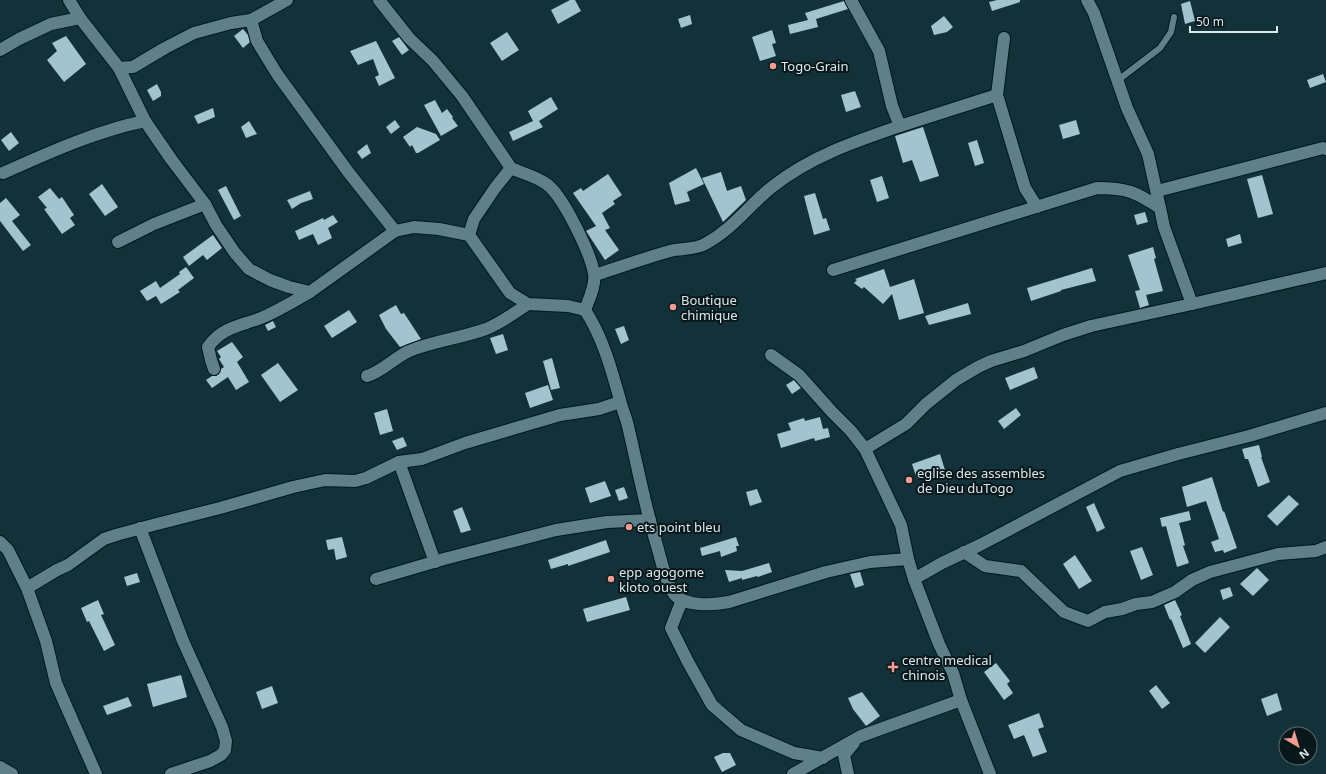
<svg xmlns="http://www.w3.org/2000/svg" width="1326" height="774" viewBox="0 0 1326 774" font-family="'Noto Sans',sans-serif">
  <rect width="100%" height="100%" fill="#123139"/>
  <!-- building -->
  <g fill="#a2c4ce">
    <path d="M570,0H575L581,11L558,24L551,10Z"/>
    <path d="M997,0H1020V2L992,11L989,2Z"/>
    <path d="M844,1L848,9L816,19L818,27L790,34L788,25L808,20L805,13Z"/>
    <path d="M1190,1L1195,21L1185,24L1181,4Z"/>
    <path d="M690,15L692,24L681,28L678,19Z"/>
    <path d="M944,16L953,27L947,32L934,35L931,26Z"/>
    <path d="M243,29L248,35L250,42L243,48L234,36Z"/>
    <path d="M772,30L776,43L772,44L776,56L760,61L752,37Z"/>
    <path d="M507,32L519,50L502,61L490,43Z"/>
    <path d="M66,36L86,64L64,82L47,60L57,51L52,43Z"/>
    <path d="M399,37L409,50L402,55L392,41Z"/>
    <path d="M376,41L395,78L379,86L375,77L379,75L373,59L358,65L350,51Z"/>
    <path d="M1323,74L1326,82L1310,88L1307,80Z"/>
    <path d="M157,84L161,92V96L153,101L147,90Z"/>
    <path d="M855,91L861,107L846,112L841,95Z"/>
    <path d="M551,97L558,109L539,121L543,127L513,141L509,132L533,121L528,111Z"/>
    <path d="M435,100L442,113L447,109L453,117L452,118L458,126L441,136L424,105Z"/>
    <path d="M213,108L215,117L198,124L194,116Z"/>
    <path d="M395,120L400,127L391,134L386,127Z"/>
    <path d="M1076,120L1080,134L1063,139L1059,125Z"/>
    <path d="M249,121L257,134L246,138L241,127Z"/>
    <path d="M417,127L436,134L440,140L418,153H416L412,145L410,147L403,137Z"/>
    <path d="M923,127L939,176L920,182L912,160L903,163L895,136Z"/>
    <path d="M11,132L19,143L9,151L1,140Z"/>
    <path d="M977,140L984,163L975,166L968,143Z"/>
    <path d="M367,144L371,153L362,159L357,152Z"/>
    <path d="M696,168L704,184L687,192L690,201L675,205L669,183Z"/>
    <path d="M721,172L727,191L741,186L746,200L723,222L702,178Z"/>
    <path d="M608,174L622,195L613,201L615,204L602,213L610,228L605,230L619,250L605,260L586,231L596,226L573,193L581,188L583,191Z"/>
    <path d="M1262,175L1273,214L1258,218L1247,179Z"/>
    <path d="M882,176L889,198L877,202L870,180Z"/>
    <path d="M102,184L118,207L105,216L89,194Z"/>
    <path d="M226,186L241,216L234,220L218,190Z"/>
    <path d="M50,188L59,199L62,197L74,215L70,218L75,225L62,234L44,209L47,208L38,197Z"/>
    <path d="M310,191L313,199L301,203L292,209L287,200Z"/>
    <path d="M815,193L823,219L826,218L830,230L814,235L804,196Z"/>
    <path d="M6,198L20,215L12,221L31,245L23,251L0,221V203Z"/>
    <path d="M1145,212L1148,222L1137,225L1134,215Z"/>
    <path d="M333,215L338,222L328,228L332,238L318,245L313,234L299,240L295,231L323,218L324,220Z"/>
    <path d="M1240,234L1242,243L1228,247L1226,239Z"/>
    <path d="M213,235L222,248L207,260L203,255L189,266L183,257Z"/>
    <path d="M1153,247L1156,258L1154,259L1163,291L1146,295L1149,305L1140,308L1135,291L1140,290L1128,255Z"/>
    <path d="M186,267L194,278L178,290L180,292L161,304L156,296L147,301L140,291L156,281L160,288L180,274L179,272Z"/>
    <path d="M1092,268L1096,281L1061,290V291L1031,301L1027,288Z"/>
    <path d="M884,269L890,287L914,279L924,313L899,320L892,294L883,304L864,287L862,289L854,283L857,280L855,279Z"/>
    <path d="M968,303L971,314L929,325L925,316Z"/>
    <path d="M396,305L401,314L404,313L421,339L400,347L386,329L379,315Z"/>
    <path d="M349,310L357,322L332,338L324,326Z"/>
    <path d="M273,321L276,327L268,331L265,325Z"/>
    <path d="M624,326L629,340L621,344L615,329Z"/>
    <path d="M503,334L508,350L496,354L490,338Z"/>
    <path d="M232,342L243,357L237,362L249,382L236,390L228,377L212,388L206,380L212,376H216L219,374L221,369L224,367L219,359L221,357L217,351Z"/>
    <path d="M552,358L560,388L551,390L543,361Z"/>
    <path d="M278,363L298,390L280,402L261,375Z"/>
    <path d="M1034,367L1038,378L1010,390L1005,378Z"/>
    <path d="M794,380L801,388L792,394L786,385Z"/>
    <path d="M548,385L553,400L530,408L525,393Z"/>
    <path d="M1016,408L1021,415L1004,429L998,421Z"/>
    <path d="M387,409L393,431L380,435L374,413Z"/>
    <path d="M820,417L823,429L828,428L830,437L815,441L814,438L781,448L777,434L791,430L788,423L804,418L805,421Z"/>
    <path d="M403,437L407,446L397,450L392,441Z"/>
    <path d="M1259,445L1262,457H1261L1270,482L1258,487L1248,459H1245L1242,449Z"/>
    <path d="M940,454L945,470L917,479L912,464Z"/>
    <path d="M1212,477L1223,512L1224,511L1237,548L1224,553L1223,550L1215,552L1211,542L1219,539L1206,501L1187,507L1182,487Z"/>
    <path d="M605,481L611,496L590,503L585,488Z"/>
    <path d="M624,487L628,498L619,501L615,490Z"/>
    <path d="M757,489L762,502L750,506L746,492Z"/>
    <path d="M1289,495L1299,504L1277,526L1267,516Z"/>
    <path d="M1094,503L1105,528L1097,532L1086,507Z"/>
    <path d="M462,507L471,530L461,533L453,511Z"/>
    <path d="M1189,511L1191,520L1179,523L1185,545L1183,546L1189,563L1177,567L1166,526L1162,527L1160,518Z"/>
    <path d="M342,537L347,557L336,560L334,549L328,550L326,540Z"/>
    <path d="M736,537L739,546H736L737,551L721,557L720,551L702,556L700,548Z"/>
    <path d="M606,540L610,552L568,566V564L551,569L548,560Z"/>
    <path d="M1142,547L1153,575L1141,580L1130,551Z"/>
    <path d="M1075,555L1092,581L1079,589L1063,564Z"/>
    <path d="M769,563L772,572L758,577L757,576L742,580V578L729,582L725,570L742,571Z"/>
    <path d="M1257,568L1269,580L1253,596L1240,584Z"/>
    <path d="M860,572L864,585L855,588L850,574Z"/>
    <path d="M137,573L140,582L127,586L124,577Z"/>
    <path d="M1230,587L1233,596L1223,600L1220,590Z"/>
    <path d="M626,597L630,610L587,622L583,609Z"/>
    <path d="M98,600L104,614L101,615L115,645L104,651L89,621L87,622L81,608Z"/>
    <path d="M1175,600L1182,615L1180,616L1191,644L1183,648L1171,619L1170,620L1164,605Z"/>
    <path d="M1220,617L1230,627L1205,653L1195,643Z"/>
    <path d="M996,663L1010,681L1007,684L1013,693L1004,700L984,672Z"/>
    <path d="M181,675L187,697L153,707L147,684Z"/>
    <path d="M1156,685L1170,703L1162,709L1149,691Z"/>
    <path d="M272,686L278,703L262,709L256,692Z"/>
    <path d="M862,692L880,716L866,726L853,709L848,698Z"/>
    <path d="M1277,693L1282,710L1267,716L1261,699Z"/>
    <path d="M128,697L132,706L107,715L103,706Z"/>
    <path d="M1039,713L1044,727L1038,729L1047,752L1033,757L1024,735L1014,739L1008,725Z"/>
    <path d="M723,753H730L736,765L722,772L714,757Z"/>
  </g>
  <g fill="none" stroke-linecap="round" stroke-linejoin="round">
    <defs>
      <path id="lane" d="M1117,81L1160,48L1171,32L1174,17"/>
      <g id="street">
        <path d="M69,0L80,18L119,68L145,121L171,159L205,204L216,225L235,253L249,269L270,280L289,287L310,292L395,231L414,227L439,229L469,235L510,293L528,304L568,306L585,310C603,338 611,368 620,400C622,409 626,417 628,426C637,464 644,502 655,539C660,554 665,582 674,594C685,607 714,605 729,602L826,572L870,562L908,559"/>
        <path d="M287,0L251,20L257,41L277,74L349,173L395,231"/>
        <path d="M379,0L409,38L433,61L462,96L511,168L495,188L474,219L469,235"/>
        <path d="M851,0L879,51L892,106L900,126L997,95"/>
        <path d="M1087,0L1094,13L1127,108L1148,154L1160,208"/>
        <path d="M1004,38L997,95L1025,188L1037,207"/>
        <path d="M0,50L19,39L51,24L80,18"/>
        <path d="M119,68L133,67L165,48L194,33L231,23L251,20"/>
        <path d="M511,168C522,173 535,176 545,183C562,193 591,254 594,274C596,285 589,299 585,310"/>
        <path d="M3,173C48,153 96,131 145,121"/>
        <path d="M1157,191L1323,148L1326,149"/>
        <path d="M118,242L154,224L205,204"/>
        <path d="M833,270L1097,188C1127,188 1136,192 1160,208L1164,227L1192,304"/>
        <path d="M595,275C620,267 645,258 670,251C682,248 694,250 705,244C733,229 749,205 772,187C809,157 856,141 900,126"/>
        <path d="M771,355L799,375L832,412L851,431L865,449L901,525L908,559L914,579L939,644L953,673L961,700L990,774"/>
        <path d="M214,369L211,360L208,347C222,327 240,326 261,318C278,311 294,301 310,292"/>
        <path d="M367,376C383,371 394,358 409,351C434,341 461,338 486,329C501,323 514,313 528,304"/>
        <path d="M865,449L906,424L926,404L956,380L978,367L991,361L1024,351L1063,335L1091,326L1192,304L1326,273"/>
        <path d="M399,462L435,562"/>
        <path d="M140,528L183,641L222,727L226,741L225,750L221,755L210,761L171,774"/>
        <path d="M0,542L8,550L27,588L46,641L56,683L96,774"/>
        <path d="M964,552L985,566L1021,571L1064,612L1088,621L1105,612L1122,609L1136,604L1152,602L1175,592L1192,580L1210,572L1278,554L1316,551L1326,547"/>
        <path d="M376,579L444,559L556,530L607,522L650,520"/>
        <path d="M914,579L942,563L980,545L1120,471L1178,454L1249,436L1326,413"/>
        <path d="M27,588L57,570L68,565L104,539L116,535L153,525L220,508L293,487L325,480L355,481L366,478L399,462L422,459L465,443L560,415L599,409L620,402"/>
        <path d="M682,600L671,628L688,662L712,705L741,730L794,753L823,758"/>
        <path d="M0,767L12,774"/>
        <path d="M793,774L861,736L961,700"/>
        <path d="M848,774L844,755L854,743"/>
      </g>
    </defs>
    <!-- lane casing -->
    <use href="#lane" stroke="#001820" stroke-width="8"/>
    <!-- street casing -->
    <use href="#street" stroke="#001820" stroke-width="14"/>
    <!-- lane -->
    <use href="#lane" stroke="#5f8089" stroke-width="6"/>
    <!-- street -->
    <use href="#street" stroke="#5f8089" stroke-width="12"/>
  </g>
  <!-- markers -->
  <g fill="#f59c92" stroke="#0a171a" stroke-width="1.5">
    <circle cx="773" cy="66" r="4"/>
    <circle cx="673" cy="307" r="4"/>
    <circle cx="909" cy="480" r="4"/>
    <circle cx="629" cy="527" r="4"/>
    <circle cx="611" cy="579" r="4"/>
    <path d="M891 661h4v4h4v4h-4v4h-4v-4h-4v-4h4z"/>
  </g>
  <g text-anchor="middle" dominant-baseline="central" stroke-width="4" stroke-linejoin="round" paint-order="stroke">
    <!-- poi labels -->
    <g font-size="13" fill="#d7e9ee" stroke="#0a171a" text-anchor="start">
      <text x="781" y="66">Togo-Grain</text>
      <text x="681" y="300">Boutique<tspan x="681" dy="15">chimique</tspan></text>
      <text x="917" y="473">eglise des assembles<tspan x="917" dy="15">de Dieu duTogo</tspan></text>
      <text x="637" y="527">ets point bleu</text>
      <text x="619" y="572">epp agogome<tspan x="619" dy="15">kloto ouest</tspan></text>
      <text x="902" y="660">centre medical<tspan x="902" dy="15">chinois</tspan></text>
    </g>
  </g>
  <!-- north arrow -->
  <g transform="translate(1298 746) rotate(142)"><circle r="19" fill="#0a171a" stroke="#5c6b6f"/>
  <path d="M0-3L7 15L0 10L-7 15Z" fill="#f59c92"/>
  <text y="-6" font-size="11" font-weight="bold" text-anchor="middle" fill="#d7e9ee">N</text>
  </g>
  <!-- scale -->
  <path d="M1190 26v6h87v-6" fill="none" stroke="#d7e9ee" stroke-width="2"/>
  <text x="1196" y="26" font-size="12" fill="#d7e9ee" stroke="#0a171a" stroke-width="3" paint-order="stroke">50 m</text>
</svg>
